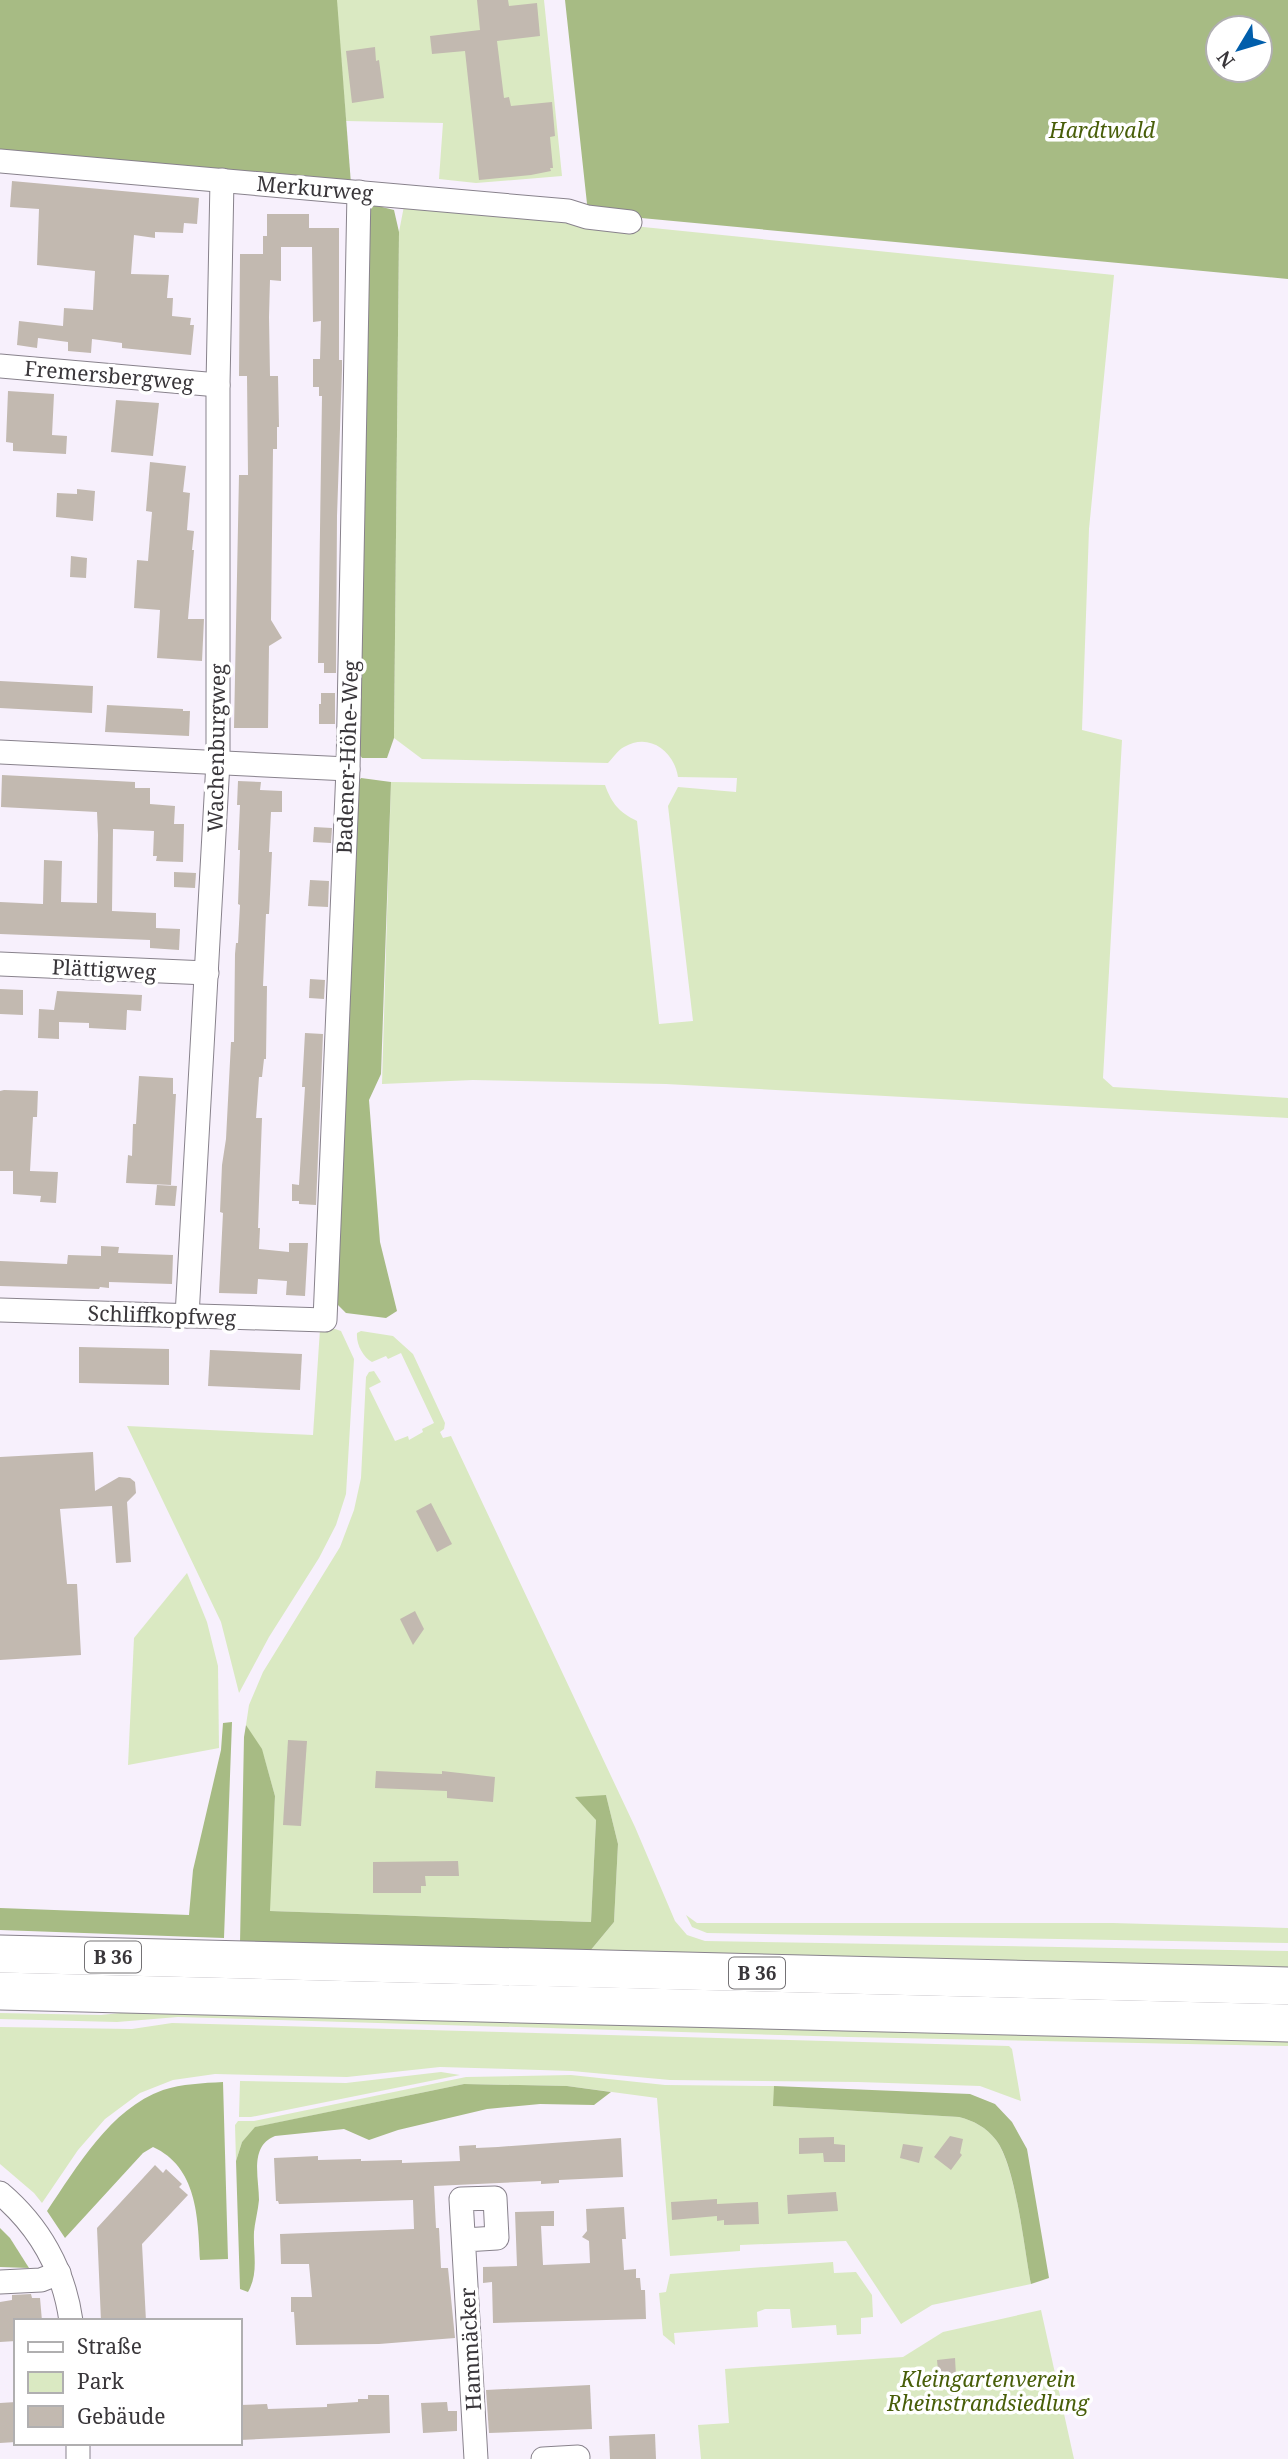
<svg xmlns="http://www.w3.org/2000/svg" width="1288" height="2459" viewBox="0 0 1288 2459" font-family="'Noto Serif',serif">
  <rect width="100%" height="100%" fill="#f7f0fc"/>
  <!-- green -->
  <g fill="#dae9c2">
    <path d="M336,0H544L562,176L476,183L439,179L443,123L346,121Z"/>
    <path d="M404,206L584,221L1114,275L1089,529L1082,730L1122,740L1103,1078L1113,1087L1288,1098V1118L666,1084L473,1080L382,1084L391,782L605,785C612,804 619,812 637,821L659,1024L693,1021L668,806L678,787L736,792L737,778L678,777C674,751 649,732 624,747C618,750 613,758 608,763L422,759L394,738L399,232Z"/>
    <path d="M320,1329H335L341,1331L354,1359L346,1494L336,1525L319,1558L269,1637L239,1693L221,1622L127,1426L313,1435Z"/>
    <path d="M361,1331L393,1336L413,1354L445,1423L444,1429L440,1432L443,1438L451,1436L635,1827L675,1921L687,1935L705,1941L1288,1951V1968L590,1951L614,1922L618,1844L606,1795L596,1820L591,1922L269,1911L275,1796L264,1757L246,1725L249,1705L263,1672L340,1547L354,1510L361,1478L366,1377L369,1372L374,1371L381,1382L369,1388L395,1441L408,1436L409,1440L423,1432L422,1429L434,1423L401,1353L388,1359L386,1356L372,1362C363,1357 356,1344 357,1333Z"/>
    <path d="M187,1573L207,1622L218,1666L219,1748L128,1765L134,1638Z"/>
    <path d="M686,1915L697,1923H1113L1288,1928V1943L707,1933L692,1927Z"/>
    <path d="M149,2010L1288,2035V2046L848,2037L178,2017L117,2022L0,2019V2013L101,2015Z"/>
    <path d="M172,2023L1009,2046L1012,2049L1021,2101L980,2086L858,2082L670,2080L572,2071L440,2067L347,2077L215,2074L173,2080L140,2093L105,2119L78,2150L42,2203L34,2193L0,2164V2027L132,2029Z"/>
    <path d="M441,2072L460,2075L251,2117H239L240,2081L346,2083Z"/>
    <path d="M571,2075L665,2085L774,2086V2106L959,2117C974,2121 986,2127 996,2140C1016,2167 1024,2248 1031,2284L932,2305L901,2324L846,2241L740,2245V2251L670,2256L657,2098L567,2086L464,2084L256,2127L242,2142L236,2161L235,2125L238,2121H254L466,2077Z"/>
    <path d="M833,2262L834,2273L856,2272L872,2295L873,2317L861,2318V2334L837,2335L836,2325L792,2328L790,2309H765L757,2312L758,2327L674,2333L675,2345L663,2335L659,2293L666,2292L670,2274Z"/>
    <path d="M1041,2310L1074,2459H701L698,2425L729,2423L725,2369L903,2357L943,2332Z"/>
  </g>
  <!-- forest -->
  <g fill="#a7bb84" fill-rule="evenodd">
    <path d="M0,0H337L351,184L0,152Z"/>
    <path d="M565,0H1288V279L588,213ZM1218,28H1260V70H1218Z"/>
    <path d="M374,205L394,210L399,232L394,738L387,758H362L357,751L364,219Z"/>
    <path d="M361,778L391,782L381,1074L369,1100L380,1242L397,1311L386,1318L346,1313L335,1302L342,1197L355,787Z"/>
    <path d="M232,1722L224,1938L0,1930V1908L189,1915L193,1870L221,1750L223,1723Z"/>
    <path d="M246,1725L262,1749L275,1796L270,1911L591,1922L596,1820L575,1797L606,1795L618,1844L614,1922L590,1951L240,1943L244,1737Z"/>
    <path d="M223,2082L228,2259L200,2260C198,2217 197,2167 153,2147L143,2153L65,2238L47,2211C77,2167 110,2109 163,2090C182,2084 203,2083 223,2082Z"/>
    <path d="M464,2084L567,2086L611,2092L594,2105L540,2104L487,2109L398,2130L369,2140L344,2129L275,2136C249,2146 259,2178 259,2200C258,2211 255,2221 254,2232C253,2253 259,2273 248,2292L240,2289L236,2161L242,2142L255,2127Z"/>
    <path d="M774,2086L970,2094L995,2104L1012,2122L1027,2149L1049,2278L1031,2284C1024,2248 1016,2166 996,2140C986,2127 974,2121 959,2117L773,2106Z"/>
    <path d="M0,2228L10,2238L29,2268L0,2267Z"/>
  </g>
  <!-- building -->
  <g fill="#c2b9b0">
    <path d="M477,0H508L509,6L537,3L540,36L497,41L504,98L509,97L511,106L552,102L555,136L550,137L553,168H550L551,171L531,175L479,180L465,51L432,54L430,36L480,30Z"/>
    <path d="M375,47L376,61L379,60L384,98L352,103L346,51Z"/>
    <path d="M12,181L199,198L197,224L184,223L183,233L155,232V238L134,235L131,274L169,275L167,298H173L172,316L191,318L190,325H194L191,355L122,348V343L92,339L91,353L68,351V342L38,338L37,348L17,345L19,321L63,326L64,308L93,310L95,271L37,265L39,209L10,207Z"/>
    <path d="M267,214H309V228H339V360H342V370L337,516L336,673H324V663H318L322,396H319V387H313V359H320L321,321L313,322L312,247H281V281L270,280L269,317L270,376H278L279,427H277V449H273L271,620L282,638L269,646L268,728H234L239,475H248L247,376H239L240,254H263V236H267Z"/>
    <path d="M8,391L54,394L52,435L67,436L66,454L13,451V443L6,442Z"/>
    <path d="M116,400L159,403L153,456L111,452Z"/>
    <path d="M150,462L186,466L183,492L190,493L187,530L194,531L192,550H194L188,619H204L202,661L157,658L160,610L134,608L137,560L148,561L152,512L146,511Z"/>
    <path d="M77,489L95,491L93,521L56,517L57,493L77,494Z"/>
    <path d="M71,556L87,558L86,578L70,577Z"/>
    <path d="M0,681L93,686L92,713L0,708Z"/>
    <path d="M321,693H335V724H319V704H321Z"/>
    <path d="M107,705L183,709V711H190L189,736L105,732Z"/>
    <path d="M2,775L135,782V788H150V804L175,806L174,824H184L183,862L156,861L157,856H153L154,831L113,829L112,911L156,913V928L180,929L179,950L150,948V940L0,934V902L43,904L44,860L62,861L61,902L97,903L98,835L97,812L1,807Z"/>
    <path d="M238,781L261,782L260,790L282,791V812H271L269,852H272L271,874L269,914H266L263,986H267L266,1059H264L262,1077H259L256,1118H262L258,1228H260L259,1249L289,1252V1243H308L305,1296L286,1295L287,1281L258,1279L257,1294L219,1293L223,1213L220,1212L222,1165L226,1139L231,1042H234L235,954L236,943H238L240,905L238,904L240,850H238L240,805H237Z"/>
    <path d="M314,827L332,828L331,843L313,842Z"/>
    <path d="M174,872L196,873L195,888L174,887Z"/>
    <path d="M310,880L329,881L328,907L308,906Z"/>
    <path d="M310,979L325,980L324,999L309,998Z"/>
    <path d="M0,989L23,990V1015L0,1014Z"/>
    <path d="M57,991L142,995L141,1011L127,1010L126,1030L89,1028V1023L59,1022V1039L38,1038L39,1009L54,1010Z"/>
    <path d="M305,1033L323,1034L316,1205L299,1204V1201H292V1184L299,1185L305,1087H302Z"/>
    <path d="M139,1076L173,1078V1094H176L171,1185L126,1183L128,1155L132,1156L133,1124H136Z"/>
    <path d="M4,1090L38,1091L37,1117H33L30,1171L58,1172L56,1203L40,1202L41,1196L13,1194V1171H0V1091Z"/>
    <path d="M157,1185L177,1186L175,1206L155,1205Z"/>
    <path d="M101,1246L119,1247L118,1253L173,1255L172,1284L109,1282V1288L100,1287L99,1289L0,1286V1261L67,1264L68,1255L101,1256Z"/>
    <path d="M79,1347L169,1349V1385L79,1383Z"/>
    <path d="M210,1350L302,1354L300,1390L208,1386Z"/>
    <path d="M93,1452L95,1491L119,1477L130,1478L135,1482L136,1493L127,1502L131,1562L116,1563L112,1506L60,1509L67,1584H77L81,1655L0,1660V1457Z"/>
    <path d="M431,1503L452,1544L437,1552L416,1511Z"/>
    <path d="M415,1611L424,1629L413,1645L400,1619Z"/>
    <path d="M288,1740L307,1741L301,1826L283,1825Z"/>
    <path d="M376,1771L442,1774V1771L495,1777L493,1802L447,1798V1791L375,1788Z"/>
    <path d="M458,1861L459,1876H425L426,1886H421V1893H373V1862Z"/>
    <path d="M950,2136L963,2139L960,2153L962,2155L951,2170L934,2157Z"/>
    <path d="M834,2137V2144L845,2145V2162H824L823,2153L799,2154V2138Z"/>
    <path d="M621,2138L623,2177L559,2180V2183L541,2184V2181L434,2186L436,2228H439L441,2268H448L455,2338L379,2344L296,2345L294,2312H291V2297H312L309,2264H281L280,2234L414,2229L413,2200L279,2204L278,2201H276L274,2158L318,2156V2160L361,2159V2161L402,2160V2163L460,2161L459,2146L476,2145V2148L498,2147Z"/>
    <path d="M903,2144L923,2147L919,2163L900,2158Z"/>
    <path d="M155,2165L163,2173L166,2169L182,2184L179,2187L188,2195L142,2244L146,2321H101L97,2228Z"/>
    <path d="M836,2192L838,2211L788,2214L787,2195Z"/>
    <path d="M717,2199V2204L758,2202L759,2224L724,2225V2220L717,2221V2216L672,2220L671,2202Z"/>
    <path d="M624,2207L626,2239H622L624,2270L636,2269V2278H640L641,2290H645L646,2319L493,2323L492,2282L483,2283V2267L517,2266L515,2212L554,2211V2226H541L543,2265L590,2263L589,2241L582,2237L587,2231L586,2209Z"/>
    <path d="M31,2294L32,2298H40L42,2321H16V2341L0,2342V2302L12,2300V2295Z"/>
    <path d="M955,2358L956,2376L939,2380L937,2360Z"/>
    <path d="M590,2385L592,2429L489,2433L486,2390Z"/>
    <path d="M368,2395H389L390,2433L240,2440V2405L267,2404L268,2409L327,2407V2404L358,2402V2399H368Z"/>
    <path d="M16,2402V2442L0,2443V2403Z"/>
    <path d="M447,2402L448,2411H457V2431L423,2433L421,2403Z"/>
    <path d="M655,2434L656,2459H610L609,2436Z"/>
  </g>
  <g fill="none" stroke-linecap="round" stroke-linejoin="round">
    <defs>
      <g id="minor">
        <path d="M0,161L568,211L587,217L630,222"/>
        <path d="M0,366L218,385"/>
        <path d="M0,752L348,769"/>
        <path d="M0,964L207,973"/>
        <path d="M0,1310L325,1320L348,769L359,192"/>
        <path d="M187,1316L218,762V385L222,180"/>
        <path d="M0,2193C39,2226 64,2270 71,2321"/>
        <path d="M464,2240L497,2238L495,2198L461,2199L476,2459"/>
        <path d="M0,2282L41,2280L59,2273"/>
        <path d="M78,2443V2459"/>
        <path d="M543,2459L578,2457"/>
      </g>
      <g id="trunk">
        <path d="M0,1954L1288,1986"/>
        <path d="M0,1991L1288,2023"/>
      </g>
    </defs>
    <!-- minor casing -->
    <use href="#minor" stroke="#88828c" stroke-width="25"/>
    <!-- trunk casing -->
    <use href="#trunk" stroke="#88828c" stroke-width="39"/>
    <!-- minor -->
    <use href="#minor" stroke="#fff" stroke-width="23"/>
    <!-- trunk -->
    <use href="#trunk" stroke="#fff" stroke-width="37"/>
  </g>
  <g text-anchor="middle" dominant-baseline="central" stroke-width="7" stroke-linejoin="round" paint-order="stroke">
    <!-- shield labels -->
    <g fill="#fff" stroke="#747275" stroke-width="2">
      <rect x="85" y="1941.5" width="56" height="31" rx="5"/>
      <rect x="729" y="1957.5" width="56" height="31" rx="5"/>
    </g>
    <g font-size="19" font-weight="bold" fill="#39363a">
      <text x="113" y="1957">B 36</text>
      <text x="757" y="1973">B 36</text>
    </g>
    <!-- park labels -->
    <g font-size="21" font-style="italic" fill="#485e09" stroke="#fff">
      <text x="1102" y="130">Hardtwald</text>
      <text x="988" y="2379">Kleingartenverein<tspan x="988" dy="24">Rheinstrandsiedlung</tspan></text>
    </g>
    <!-- street labels -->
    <g font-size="21" fill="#39363a" stroke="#fff">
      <text transform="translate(315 188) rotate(5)">Merkurweg</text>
      <text transform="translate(109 375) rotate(5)">Fremersbergweg</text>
      <text transform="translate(216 748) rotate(-89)">Wachenburgweg</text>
      <text transform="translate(347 757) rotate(-88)">Badener-Höhe-Weg</text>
      <text transform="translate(104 969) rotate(3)">Plättigweg</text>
      <text transform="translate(162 1315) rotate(2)">Schliffkopfweg</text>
      <text transform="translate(470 2349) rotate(-93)">Hammäcker</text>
    </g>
  </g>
  <!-- legend -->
  <rect x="14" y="2319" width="228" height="126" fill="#ffffff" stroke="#b0afb0" stroke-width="2"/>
  <rect x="28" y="2342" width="35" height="10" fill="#ffffff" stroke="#b0afb0" stroke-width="2"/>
  <text x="77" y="2354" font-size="21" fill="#39363a">Straße</text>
  <rect x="28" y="2372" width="35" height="21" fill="#dae9c2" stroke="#b0afb0" stroke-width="2"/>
  <text x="77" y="2389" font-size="21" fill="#39363a">Park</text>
  <rect x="28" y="2406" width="35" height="21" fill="#c2b9b0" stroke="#b0afb0" stroke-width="2"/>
  <text x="77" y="2424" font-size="21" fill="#39363a">Gebäude</text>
  <!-- north arrow -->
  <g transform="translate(1239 49) rotate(232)"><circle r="33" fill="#ffffff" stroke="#b0afb0" stroke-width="2"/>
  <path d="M0-5L12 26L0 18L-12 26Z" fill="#015eab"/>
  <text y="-10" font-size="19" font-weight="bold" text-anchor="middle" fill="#39363a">N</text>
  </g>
</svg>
